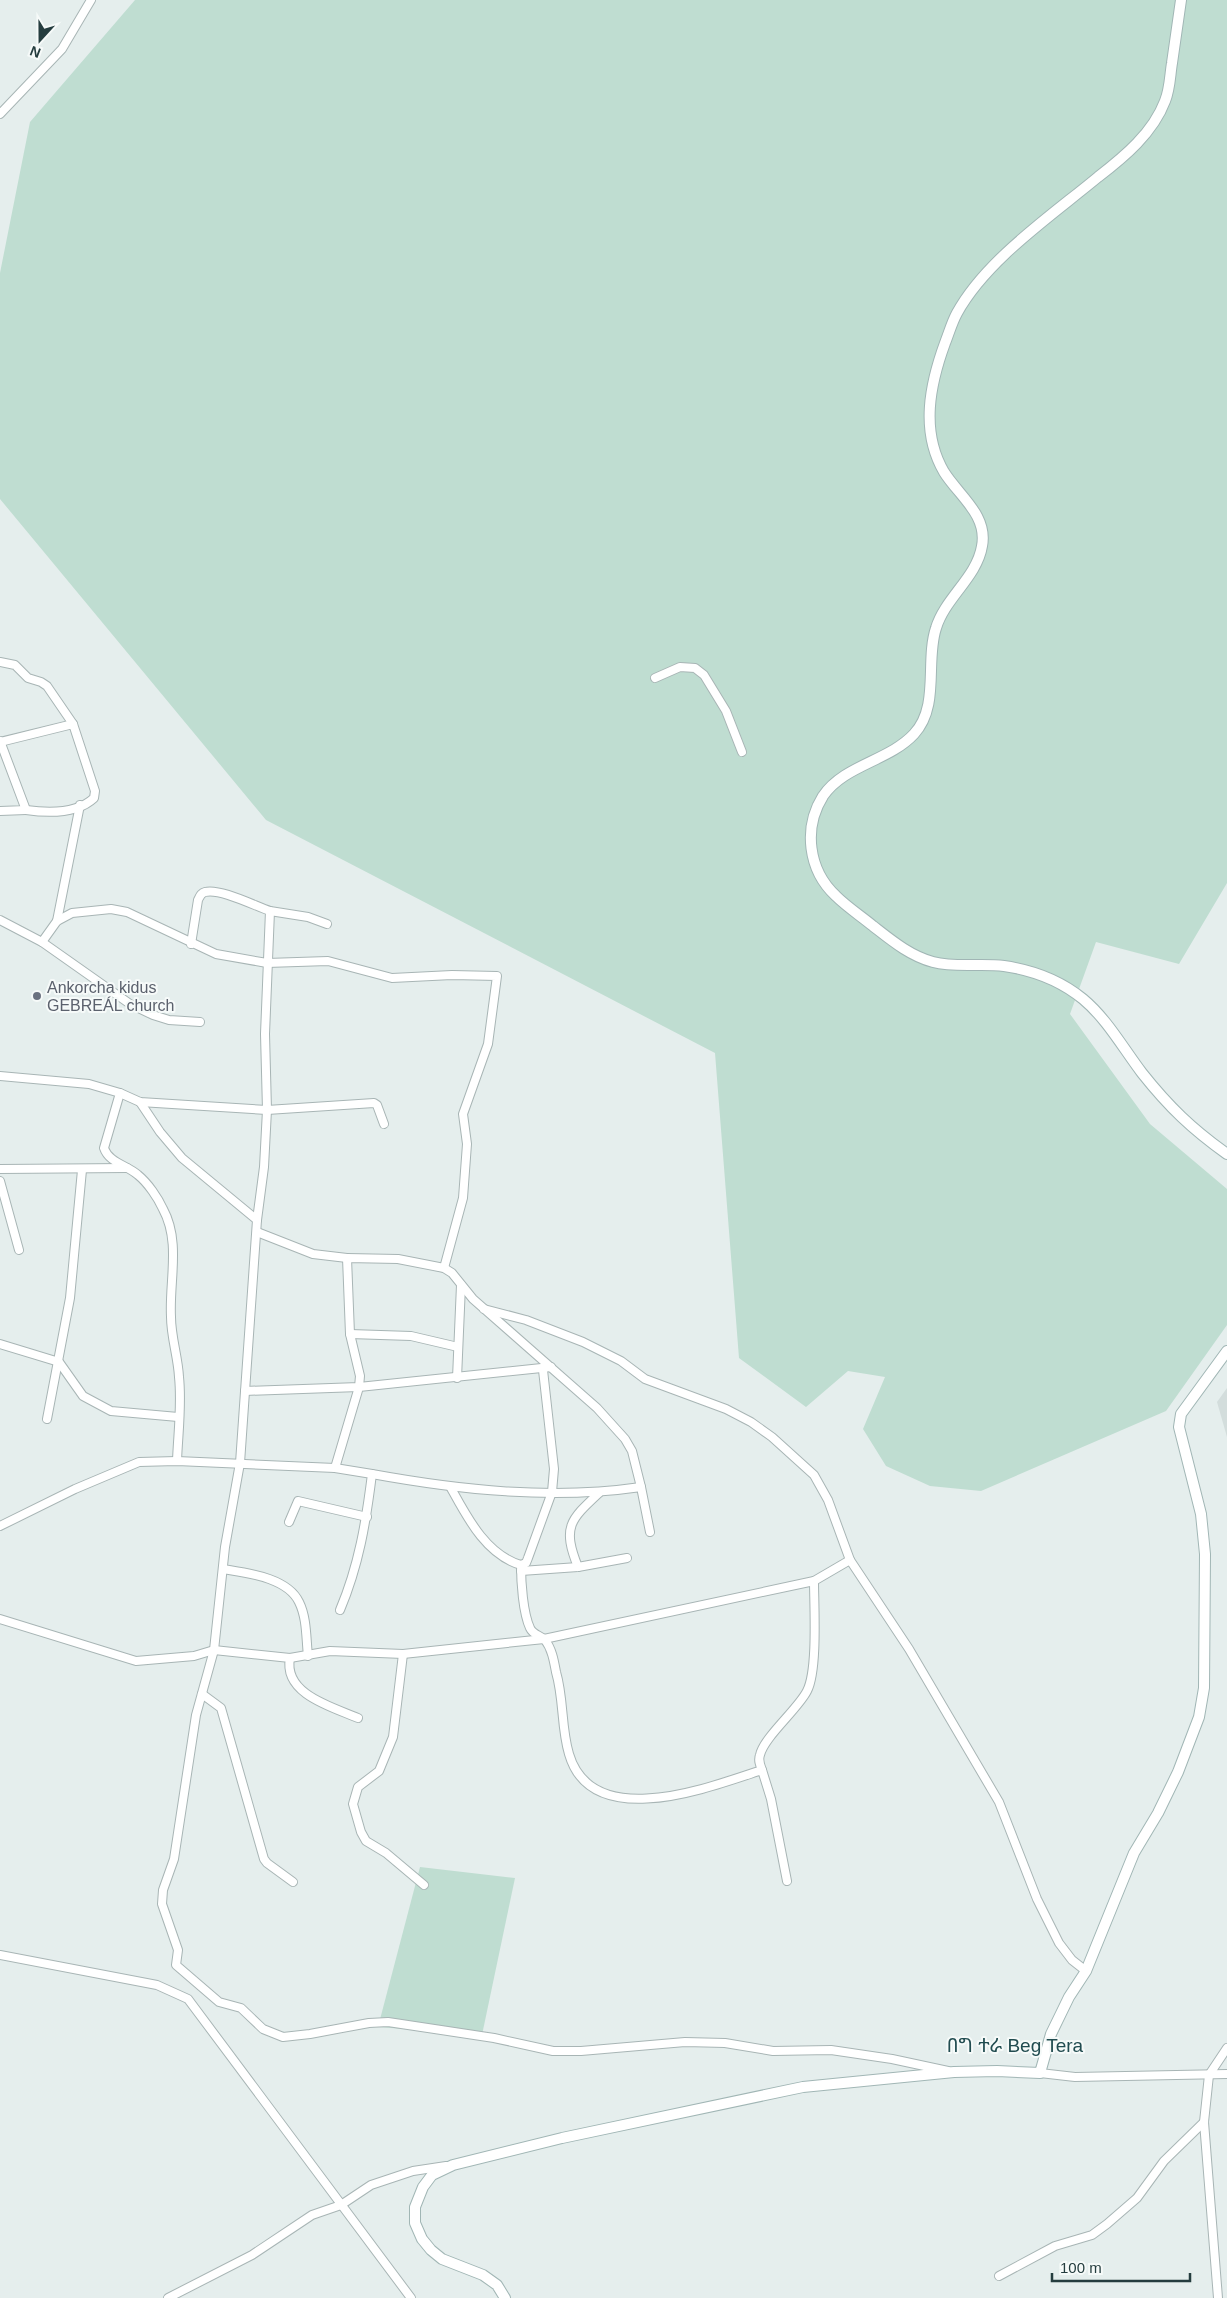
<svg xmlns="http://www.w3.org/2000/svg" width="1227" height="2298" viewBox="0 0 1227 2298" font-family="Helvetica,'Noto Sans Ethiopic',sans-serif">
  <rect width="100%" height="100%" fill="#e5eeed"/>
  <!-- built -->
  <path fill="#d3dddc" d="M1227,1388V1437L1217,1402Z"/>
  <!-- green -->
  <g fill="#bfddd1">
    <path d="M135,0H1227V883L1179,964L1096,942L1070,1014L1150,1124L1227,1189V1325L1166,1411L981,1491L930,1486L886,1466L863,1429L885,1377L848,1371L806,1407L739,1358L715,1053L266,820L0,499V273L30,122Z"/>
    <path d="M420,1867L515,1878L482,2035L378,2027Z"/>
  </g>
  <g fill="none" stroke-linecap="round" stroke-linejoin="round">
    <defs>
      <g id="street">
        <path d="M0,114L62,49L91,0"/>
        <path d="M0,662L15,665L28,678L41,682L47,686L73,724"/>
        <path d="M655,678L680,667L695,668L704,675L726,711L742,752"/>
        <path d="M0,741L26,810L0,811"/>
        <path d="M0,742L73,724L95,791L94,798C77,814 47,813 26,810"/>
        <path d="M270,911L308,917L327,924"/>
        <path d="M0,920L42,942L130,1004L153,1015L169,1020L200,1022"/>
        <path d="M57,921L80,805"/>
        <path d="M42,942L57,921L72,913L111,909L127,912L216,954L267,963L328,961L392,978L452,975L497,976L488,1044L463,1114L467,1144L463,1198L444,1268"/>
        <path d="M191,944L198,900C200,896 201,893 205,892C220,888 255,906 270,911L265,1034L267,1110L264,1167L257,1220"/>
        <path d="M0,1076L89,1084L120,1093L140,1102L267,1110L374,1103L377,1105L384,1124"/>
        <path d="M120,1093L104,1148C109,1163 127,1165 138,1175C148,1183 158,1198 163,1209C181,1242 169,1281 171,1317C171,1337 178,1357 179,1377C182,1405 178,1434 177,1461"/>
        <path d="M140,1102L160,1132L182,1158L257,1220L240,1463L225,1547L214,1650L196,1715L174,1859L163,1890L162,1904L178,1950L176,1965L219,2002L241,2008L263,2029L283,2037L310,2034L369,2023L388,2022L494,2038L553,2051H581L685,2042L725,2043L773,2051L831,2050L892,2059L948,2071"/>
        <path d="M0,1169L127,1168"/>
        <path d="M0,1181L19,1250"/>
        <path d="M257,1232L313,1254L347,1258"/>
        <path d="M484,1309L526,1320L583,1342L621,1361L645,1379L726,1409L751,1422L772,1437L814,1475L828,1500L850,1560L909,1649L999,1802L1037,1899L1059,1943L1072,1960L1086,1971"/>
        <path d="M350,1334L411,1336L458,1347"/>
        <path d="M0,1344L59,1362L83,1396L111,1411L178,1417"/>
        <path d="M457,1378L461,1285"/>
        <path d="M245,1391L359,1387L360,1376L350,1334L347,1258L398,1259L444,1268L452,1273L473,1299L597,1408L625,1439L632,1451L641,1487"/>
        <path d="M47,1419L70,1298L82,1170"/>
        <path d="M372,1474C460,1490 552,1500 641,1487L650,1532"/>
        <path d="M451,1488C467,1517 486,1555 521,1565C521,1582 523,1613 530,1628C533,1635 540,1635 545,1640C552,1649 554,1661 556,1672C564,1699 561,1728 569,1754C592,1833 710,1787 762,1770L771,1799L787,1881"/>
        <path d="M289,1522L298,1501L367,1517"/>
        <path d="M0,1526L75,1489L139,1462L177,1461L335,1468"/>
        <path d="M521,1565L526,1563L528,1558L552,1492L554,1469L543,1370"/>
        <path d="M578,1567C562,1527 570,1520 599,1493"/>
        <path d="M223,1569C246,1573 287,1577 299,1602C307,1618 306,1638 308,1656"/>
        <path d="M521,1571L578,1567L627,1558"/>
        <path d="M340,1610C359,1565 366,1522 372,1474L335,1468L359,1387L551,1367"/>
        <path d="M0,1619L136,1661L194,1656L214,1650L290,1658L330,1651L403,1654L544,1639L814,1581"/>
        <path d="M403,1654L393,1737L379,1771L358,1787L353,1804L361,1832L366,1841L386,1853L424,1885"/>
        <path d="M290,1658C283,1694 332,1707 358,1718"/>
        <path d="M202,1694L221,1708L264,1859L267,1863L293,1882"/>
        <path d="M762,1770C760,1765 758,1760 760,1755C764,1737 798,1709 807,1691C818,1670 814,1605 814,1581L850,1560"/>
        <path d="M0,1955L157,1985L188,1999L411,2298"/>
        <path d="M1040,2073L1075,2077L1227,2074"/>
        <path d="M999,2276L1055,2246L1092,2235L1107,2224L1137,2198L1164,2161L1204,2122"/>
        <path d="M168,2298L252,2255L312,2215L341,2205L371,2185L413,2171L446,2166"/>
        <path d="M1218,2298L1204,2122L1209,2075L1227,2048"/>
      </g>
      <g id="secondary">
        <path d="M1181,0C1178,21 1175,42 1172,63C1170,75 1170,89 1165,101C1153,133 1124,157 1098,177C1051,216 986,260 957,313C952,322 949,333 945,343C930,384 920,431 944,472C959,496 988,515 982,546C977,577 945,598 936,628C925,661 940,706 914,734C889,761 844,765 823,796C803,828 808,870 836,896C847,907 861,916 873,926C891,940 910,956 933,962C956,968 980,963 1004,966C1032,970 1061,981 1083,999C1107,1019 1123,1048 1142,1073C1169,1107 1192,1129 1227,1154"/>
        <path d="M505,2298L497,2285L483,2275L442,2259L431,2250L422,2239L415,2223V2207L423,2187L432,2175L453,2165L562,2138L803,2087L954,2072L997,2071L1040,2073L1051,2034L1069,1997L1086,1971L1134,1853L1158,1813L1178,1772L1199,1717L1204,1688L1205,1554L1201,1514L1179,1427L1181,1414L1227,1351"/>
      </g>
    </defs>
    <!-- street casing -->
    <use href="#street" stroke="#a8b5b5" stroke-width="10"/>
    <!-- secondary casing -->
    <use href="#secondary" stroke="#a1b6b5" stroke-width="12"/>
    <!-- street -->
    <use href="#street" stroke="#fff" stroke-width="8"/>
    <!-- secondary -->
    <use href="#secondary" stroke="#fff" stroke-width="10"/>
  </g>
  <!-- markers -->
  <circle fill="#6b7280" stroke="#f6faf9" stroke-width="2" cx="37" cy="996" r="5"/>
  <g text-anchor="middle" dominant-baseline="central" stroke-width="4" stroke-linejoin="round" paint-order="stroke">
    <!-- worship labels -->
    <g font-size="16" fill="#5b616d" stroke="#f6faf9" text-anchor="start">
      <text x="47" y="987">Ankorcha kidus<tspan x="47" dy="18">GEBREÁL church</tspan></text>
    </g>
    <!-- quarter labels -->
    <g font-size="19" fill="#214c50" stroke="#f6faf9">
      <text x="1015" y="2045">በግ ተራ Beg Tera</text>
    </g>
  </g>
  <!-- north arrow -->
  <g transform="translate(40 40) rotate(201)" stroke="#f6faf9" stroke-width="4" paint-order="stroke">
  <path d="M0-4L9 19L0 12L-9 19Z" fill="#253d3f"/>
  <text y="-8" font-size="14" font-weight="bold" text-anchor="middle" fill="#253d3f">N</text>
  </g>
  <!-- scale -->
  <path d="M1052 2273v8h138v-8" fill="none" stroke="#253d3f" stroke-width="2.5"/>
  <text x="1060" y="2273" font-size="15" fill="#253d3f" stroke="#f6faf9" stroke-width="4" paint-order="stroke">100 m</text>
</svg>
